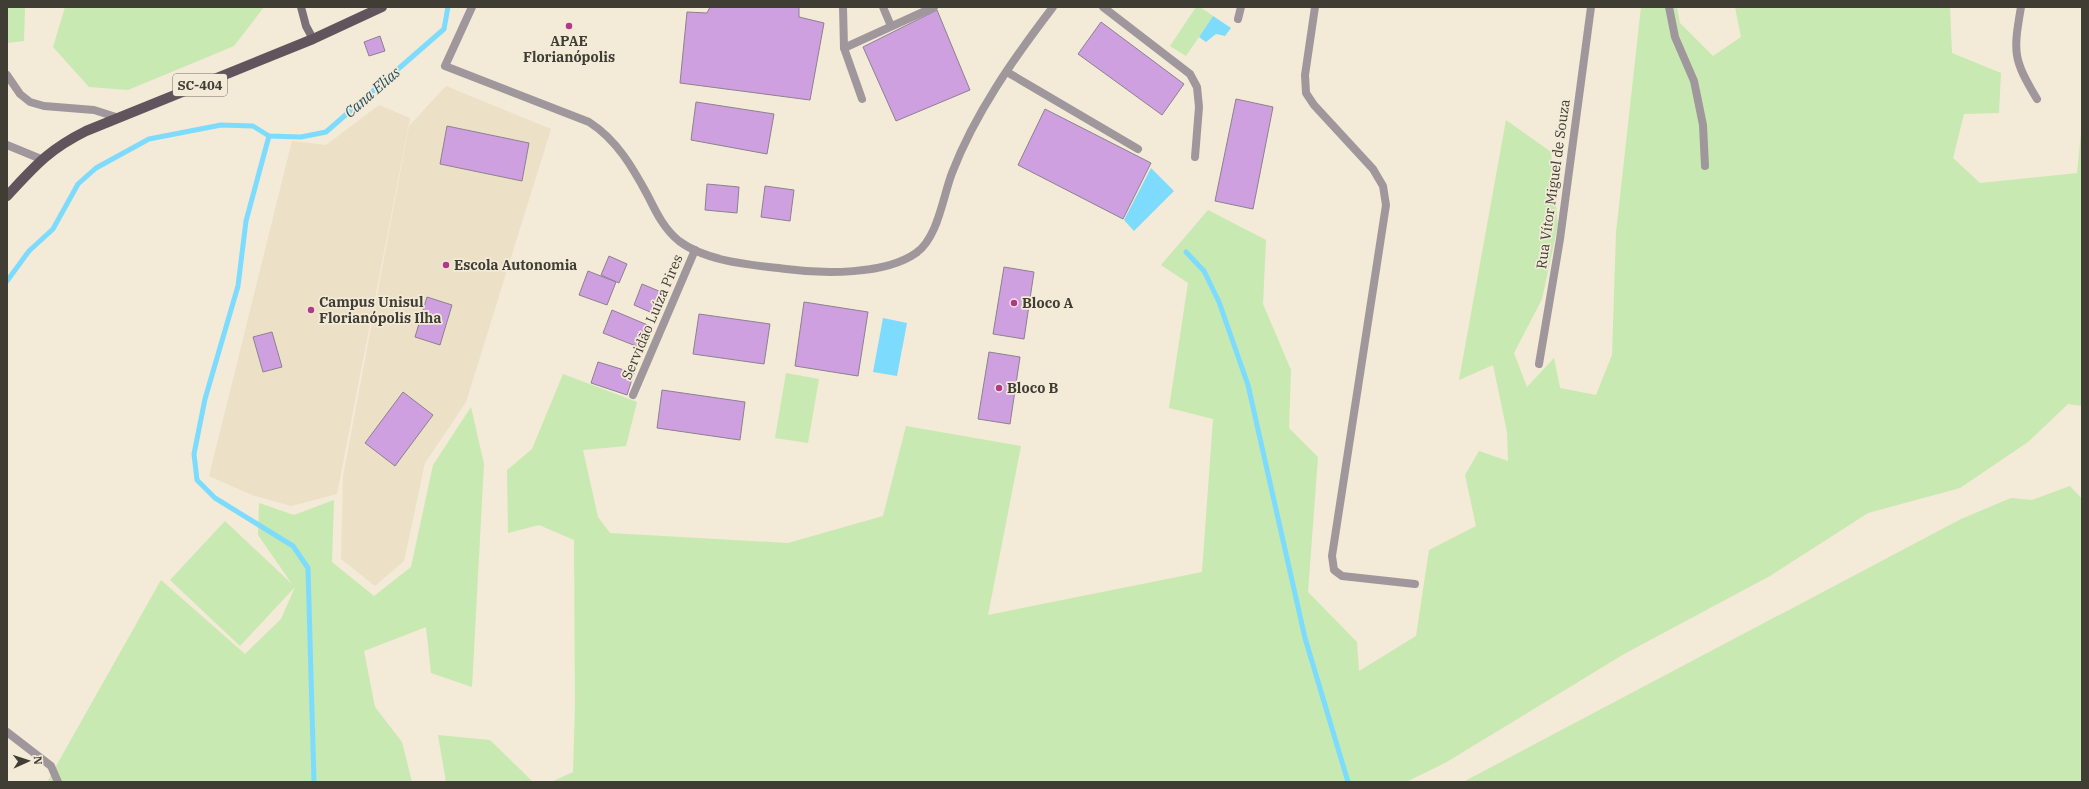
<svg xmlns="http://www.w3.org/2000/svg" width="2089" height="789" viewBox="0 0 2089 789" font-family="'IBM Plex Serif',serif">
  <rect width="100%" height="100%" fill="#f3ead7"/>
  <!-- built -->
  <g fill="#ece0c6">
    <path d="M446,86L551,129L466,402L425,463L404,561L375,586L341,559L343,476L409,126Z"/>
    <path d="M379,105L410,118L337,494L291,506L252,495L209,476L292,141L326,145Z"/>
  </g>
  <!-- green -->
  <g fill="#c8e9b1">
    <path d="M7,7H25L24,41L7,43Z"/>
    <path d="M65,7H264L234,46L128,90L89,87L53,47Z"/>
    <path d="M1196,7H1200L1213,16L1186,56L1170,46Z"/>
    <path d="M1641,7H1677L1680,23L1713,56L1741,37L1735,7H1950L1952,53L2001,73L1999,113L1964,114L1953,158L1980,183L2077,173L2082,124V406L2068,404L2028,442L1960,488L1868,513L1770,576L1624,654L1445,763L1406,782H551L573,772L575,707L574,540L539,525L508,533L507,470L532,449L563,374L637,402L626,446L583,450L598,517L610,533L788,543L883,516L906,426L1021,446L988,615L1202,572L1213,419L1169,408L1188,283L1161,265L1208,210L1266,240L1263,304L1291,370L1289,428L1318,457L1308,592L1357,642L1359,671L1416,636L1429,550L1476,526L1465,475L1479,451L1508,461L1507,432L1493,365L1459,380L1506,120L1551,152L1558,225L1542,299L1514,353L1527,387L1554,358L1560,388L1596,395L1612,355L1616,233Z"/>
    <path d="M786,373L819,379L808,443L775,438Z"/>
    <path d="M471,407L484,464L472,687L431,673L426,627L364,651L375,707L402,742L412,782H47L161,580L245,654L281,619L295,587L240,646L170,580L225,521L292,584L258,535L259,503L294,515L334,500L332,562L374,596L411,567L433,465Z"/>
    <path d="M2070,486L2082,499V782H1463L1961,519L2011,498L2032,500Z"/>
    <path d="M438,735L490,740L533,782H446Z"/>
  </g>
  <!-- water -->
  <g fill="#7ddbfe">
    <path d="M1213,16L1231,28L1225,36L1216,34L1206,42L1199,37Z"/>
    <path d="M1151,168L1174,191L1134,231L1124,220Z"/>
    <path d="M883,318L907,323L897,376L873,372Z"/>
  </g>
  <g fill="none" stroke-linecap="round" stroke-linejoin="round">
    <!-- stream -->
    <g stroke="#7ddbfe" stroke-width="5">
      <path d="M269,136L246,221L238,286L205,399L194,454L197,480L215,498L293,546L308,568L314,782"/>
      <path d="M1186,252L1204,271L1219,302L1248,385L1305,638L1348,782"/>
      <path d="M7,281L29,251L53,229L78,184L96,168L149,139L221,125L253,126L269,136L301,137L326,132L444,29L448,7"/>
    </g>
  </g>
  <!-- building -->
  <g fill="#cea0df" stroke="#8c8190">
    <path d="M710,7H799V17L824,23L810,100L680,83L687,12L707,13Z"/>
    <path d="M937,10L970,90L896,121L863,47Z"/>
    <path d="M1101,22L1184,84L1162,115L1078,54Z"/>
    <path d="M380,36L385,51L369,56L364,42Z"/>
    <path d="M1236,99L1273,107L1253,209L1215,201Z"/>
    <path d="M696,102L774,114L767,154L691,140Z"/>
    <path d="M1045,109L1151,163L1123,219L1018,165Z"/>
    <path d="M447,126L529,143L522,181L440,164Z"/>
    <path d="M707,184L739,187L737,213L705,210Z"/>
    <path d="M765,186L794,190L790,221L761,217Z"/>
    <path d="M609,256L627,264L619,283L601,275Z"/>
    <path d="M1004,267L1034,272L1024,339L993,334Z"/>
    <path d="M588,271L616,282L607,305L579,295Z"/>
    <path d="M642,284L666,294L657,315L634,305Z"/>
    <path d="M427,297L452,305L440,345L415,337Z"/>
    <path d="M804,302L868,312L858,376L795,366Z"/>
    <path d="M612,310L650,326L641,348L603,333Z"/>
    <path d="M699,314L770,324L764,364L693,354Z"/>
    <path d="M272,332L282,367L263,372L253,337Z"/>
    <path d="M989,352L1020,357L1010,424L978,419Z"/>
    <path d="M598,362L634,373L627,395L591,383Z"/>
    <path d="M662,390L745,402L740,440L657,428Z"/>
    <path d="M403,392L433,415L395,466L365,443Z"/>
  </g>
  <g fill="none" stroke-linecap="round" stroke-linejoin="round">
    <!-- service -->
    <g stroke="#a0979c" stroke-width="8">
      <path d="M843,7L844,48L862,99"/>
      <path d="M883,7L891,26"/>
      <path d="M1103,7L1190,74L1197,87L1199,107L1195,157"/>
      <path d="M1669,7L1675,37L1694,81L1703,125L1705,166"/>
      <path d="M2021,7C2013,53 2013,59 2037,99"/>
      <path d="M844,48L934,7"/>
      <path d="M1007,72L1138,149"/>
      <path d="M7,732L51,766L58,782"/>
    </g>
    <!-- minor -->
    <g stroke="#a0979c" stroke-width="8">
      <path d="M472,7L445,66L589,122C617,140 633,168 648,196C656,212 664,229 679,241C707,262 752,265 786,269C823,274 885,275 916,253C938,238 943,196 952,173C975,113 1014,58 1053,7"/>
      <path d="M1315,7L1305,75L1306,93L1314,105L1373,169L1383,186L1386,205L1332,556L1334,570L1342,576L1415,584"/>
      <path d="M1238,19L1241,7"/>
      <path d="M7,75L20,94L30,102L44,106L94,110L119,118"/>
      <path d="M7,145L41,159"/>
      <path d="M1539,364L1560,239L1591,7"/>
      <path d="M633,395L695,250"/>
    </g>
    <!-- secondary -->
    <path stroke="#7b7077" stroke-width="8" d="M301,7L306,26L313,39"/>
    <!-- primary -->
    <path stroke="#61545c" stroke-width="10" d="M7,196C35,166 48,150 86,131L313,39L382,7"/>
  </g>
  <!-- markers -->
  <g fill="#b2388a" stroke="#f3ead7" stroke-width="1.5">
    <circle cx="569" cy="26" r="4"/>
    <circle cx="446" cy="265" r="4"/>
    <circle cx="1014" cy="303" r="4"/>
    <circle cx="311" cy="310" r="4"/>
    <circle cx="999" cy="388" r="4"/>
  </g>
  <g text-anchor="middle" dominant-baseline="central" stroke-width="3.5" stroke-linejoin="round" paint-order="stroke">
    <!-- shield labels -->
    <rect fill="#f3ead7" stroke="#767166" stroke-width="1" x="173" y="74" width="54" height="22" rx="3"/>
    <g font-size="13" font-weight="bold" fill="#403d35">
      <text x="200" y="85">SC-404</text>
    </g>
    <!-- poi labels -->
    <g font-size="14" font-weight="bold" fill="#403d35" stroke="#f3ead7" text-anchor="start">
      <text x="569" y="41" text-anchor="middle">APAE<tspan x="569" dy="16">Florianópolis</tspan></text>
      <text x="454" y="265">Escola Autonomia</text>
      <text x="319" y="302">Campus Unisul<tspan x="319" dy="16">Florianópolis Ilha</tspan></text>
      <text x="1022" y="303">Bloco A</text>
      <text x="1007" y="388">Bloco B</text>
    </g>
    <!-- street labels -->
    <g font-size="14" fill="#403d35" stroke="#f3ead7">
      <text transform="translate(1553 184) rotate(-82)">Rua Vítor Miguel de Souza</text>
      <text transform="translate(652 317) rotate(-67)">Servidão Luíza Pires</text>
    </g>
    <!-- water labels -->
    <g font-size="15" font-style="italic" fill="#244d5d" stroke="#f3ead7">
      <text transform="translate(372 92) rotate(-41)">Cana Elias</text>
    </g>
  </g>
  <!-- border -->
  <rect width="2089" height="789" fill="none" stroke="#403d35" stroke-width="16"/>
  <!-- north arrow -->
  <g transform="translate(28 761) rotate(87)" stroke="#f3ead7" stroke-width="3" paint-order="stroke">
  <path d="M0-3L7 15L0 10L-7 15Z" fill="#403d35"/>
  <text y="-6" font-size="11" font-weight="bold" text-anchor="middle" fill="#403d35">N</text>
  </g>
</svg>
